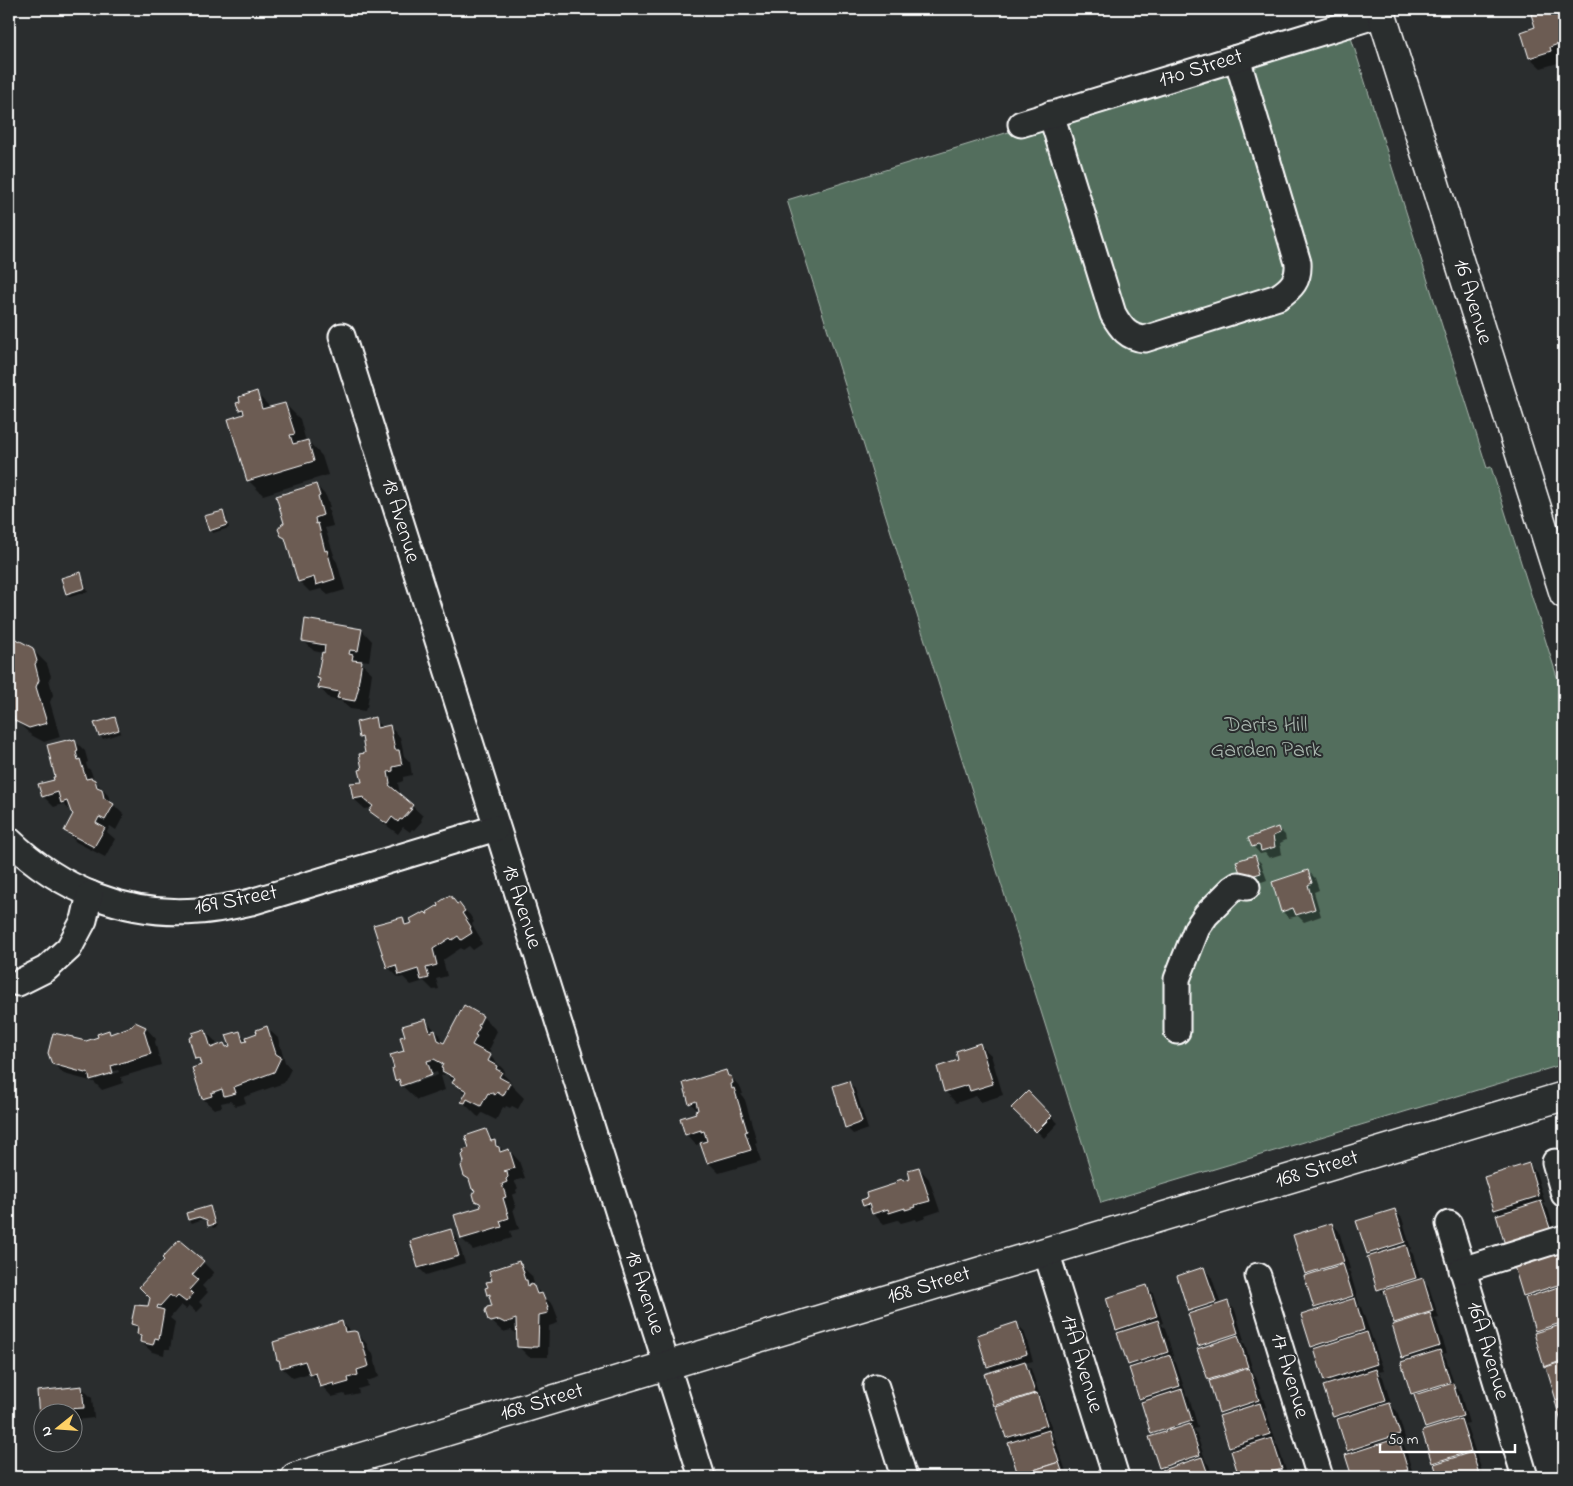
<svg xmlns="http://www.w3.org/2000/svg" width="1573" height="1486" viewBox="0 0 1573 1486" font-family="'Indie Flower',sans-serif">
  <rect width="100%" height="100%" fill="#2a2d2e"/>
  <filter id="ink" filterUnits="userSpaceOnUse"><feTurbulence type="fractalNoise" baseFrequency=".02" numOctaves="2"/><feDisplacementMap in="SourceGraphic" scale="10" xChannelSelector="R" yChannelSelector="G"/><feConvolveMatrix kernelMatrix="1 2 1 2 8 2 1 2 1" color-interpolation-filters="sRGB"/></filter>
  <g filter="url(#ink)">
    <!-- green -->
    <path fill="#536e5d" stroke="#a9b6ae" d="M1348,28L1487,468L1491,467L1564,699V1064L1101,1203L787,200Z"/>
    <!-- shadow -->
    <g fill="#0007" fill-rule="evenodd">
      <path d="M1551,9H1564V57L1560,58L1561,62L1541,68L1530,58L1537,28L1533,14Z"/>
      <path d="M256,393L271,408L285,404L300,419L306,442L308,441L322,456L328,475L263,495L248,480L245,415L240,410L238,404Z"/>
      <path d="M316,485L326,496L330,507H328L333,526L325,528L334,555H333L334,558L337,562L345,590L328,595L321,589L310,592L299,581L287,541L282,535Z"/>
      <path d="M222,512L226,515L229,528L213,533L210,530Z"/>
      <path d="M80,574L83,577L88,592L70,597L67,594L63,579Z"/>
      <path d="M362,630L372,641L369,661L361,660L360,662L372,673L367,708H366L365,711L350,709L341,701L330,699L320,688L321,681L318,678L323,653L314,651L303,640Z"/>
      <path d="M9,637L32,649L47,664L51,676L49,679L53,695L50,702L60,737L44,742L31,735L16,720L15,716L9,710Z"/>
      <path d="M114,718L117,721L121,733L103,739L100,735Z"/>
      <path d="M374,719L383,728L389,726L400,737L404,756L410,762L412,775L403,777V781L398,783L400,795L423,816L421,820L422,821L414,830L412,829L410,832L403,827L398,834L382,822L371,811L373,808L365,809L354,799L364,783L363,770L366,754L364,741L360,737Z"/>
      <path d="M74,740L85,751L88,762L86,763L87,767L91,771L94,781L106,792L113,804L124,815L116,830L110,826L107,832L115,839L105,857L76,842L66,831L75,812L73,813L63,804L54,807L43,796L55,780Z"/>
      <path d="M1278,828L1285,835L1286,840L1280,843L1282,854L1269,858L1265,853L1260,854L1253,846Z"/>
      <path d="M1254,856L1261,863L1267,880L1250,886Z"/>
      <path d="M1308,871L1315,878L1319,890L1314,892L1321,916L1304,922L1298,916L1289,918L1282,911Z"/>
      <path d="M450,896L470,915L474,922L472,924L481,939L480,940L482,944L473,950L469,946L463,950L461,948L443,960L447,976L436,979L439,989L433,990L424,981L411,985L403,977L399,978L388,967L402,918L409,925L438,909Z"/>
      <path d="M483,1017L497,1031L492,1041L493,1042L489,1050L491,1052L489,1055L505,1071L503,1074L511,1082L510,1083L515,1088V1089L524,1098L518,1109L512,1106L510,1108L506,1106L505,1108L503,1107L496,1120L482,1113L479,1117L477,1116L463,1102L466,1095L446,1074L441,1076L445,1090L417,1100L396,1080L406,1051V1037L426,1021L440,1035L441,1039L445,1043ZM437,1072L438,1075L408,1085V1082Z"/>
      <path d="M135,1023L146,1028L156,1039L155,1042L161,1065L121,1077L123,1083L102,1090L94,1082L64,1074L53,1063L86,1042L99,1038L108,1031L112,1034L133,1027ZM118,1070L119,1072L94,1080L92,1078Z"/>
      <path d="M267,1028L278,1038L285,1062L291,1069L284,1083L244,1097L246,1103L236,1106L230,1101L221,1103L222,1107L214,1109L203,1099V1065L197,1058L205,1031L216,1042L217,1047L224,1045L227,1048L231,1047L239,1033L249,1042Z"/>
      <path d="M980,1045L991,1055L1003,1095L981,1102L976,1096L956,1103L946,1092L938,1068L960,1061Z"/>
      <path d="M726,1071L741,1088L743,1094H741L745,1100L757,1142L755,1143L761,1161L719,1173L708,1162L702,1143L696,1145L686,1134L698,1111L690,1103Z"/>
      <path d="M848,1082L855,1089L868,1129L853,1134L846,1127Z"/>
      <path d="M1028,1093L1058,1123L1044,1138L1013,1108Z"/>
      <path d="M486,1131L504,1152L509,1150L519,1161L525,1178L514,1181L518,1188L516,1190L517,1193L512,1195L516,1208L513,1209L519,1229L510,1231L512,1238L473,1250L462,1239L455,1216L483,1208L477,1201L476,1191L471,1182L466,1176L470,1149Z"/>
      <path d="M1529,1165L1536,1172L1545,1203L1543,1204L1548,1209L1558,1241L1500,1215L1495,1210Z"/>
      <path d="M919,1168L929,1179L940,1211L925,1216L926,1218L917,1221L916,1219L901,1223L898,1220L884,1224L864,1205L904,1182L912,1180Z"/>
      <path d="M209,1207L212,1210L217,1227L213,1228L209,1222L203,1219L192,1223L189,1219Z"/>
      <path d="M1395,1211L1402,1218L1411,1249L1409,1250L1413,1254L1421,1280H1422L1429,1287L1439,1318L1434,1319L1437,1322L1447,1353L1442,1354L1446,1358L1455,1387L1460,1392L1469,1423L1464,1424L1467,1427L1484,1477H1439L1424,1432L1429,1430L1426,1427L1417,1398L1412,1393L1407,1361L1403,1357L1398,1325L1395,1322L1387,1295L1386,1296L1379,1289L1372,1257L1368,1253Z"/>
      <path d="M1332,1224L1339,1231L1350,1269L1347,1270L1350,1272L1359,1303L1358,1304L1361,1307L1384,1371L1378,1372L1383,1377L1392,1407L1397,1411L1406,1441L1401,1443L1405,1447L1414,1477H1353L1346,1456L1352,1454L1348,1450L1338,1421L1334,1416L1330,1385L1325,1380L1316,1349L1312,1346L1319,1311L1315,1308L1306,1277L1309,1276L1306,1273Z"/>
      <path d="M450,1230L457,1237L465,1263L426,1275L419,1268Z"/>
      <path d="M1557,1250L1564,1257V1427L1547,1368L1545,1366L1539,1333L1536,1330L1526,1297L1524,1295Z"/>
      <path d="M203,1262L214,1273L202,1286L208,1292L199,1302L203,1306L197,1312L189,1305L186,1309L181,1305L170,1318L175,1322L170,1349H165L164,1355L152,1352L141,1342L142,1337L138,1334L139,1330L132,1324L149,1307Z"/>
      <path d="M518,1263L532,1276L534,1284H533L534,1287L553,1305L558,1318H557L558,1323L549,1326L548,1357H529L518,1346V1334L511,1330L503,1332L489,1319L493,1307L488,1294L489,1288L493,1281Z"/>
      <path d="M1204,1268L1211,1275L1221,1305L1228,1303L1235,1310L1244,1340L1242,1341L1245,1344L1254,1374H1253L1256,1377L1266,1407L1263,1408L1266,1411L1276,1441L1274,1442L1278,1446L1288,1476L1286,1477H1241L1232,1452L1235,1451L1230,1447L1221,1417L1223,1416L1220,1412L1211,1382L1209,1379L1202,1348L1199,1345L1193,1314L1189,1310Z"/>
      <path d="M1146,1286L1153,1293L1163,1323L1160,1324L1165,1328L1174,1359H1172L1176,1363L1186,1393L1185,1394L1189,1397L1198,1428L1193,1429L1196,1432L1206,1462L1209,1465L1213,1477H1165L1163,1470L1160,1468L1155,1436L1153,1433L1144,1402L1140,1399L1132,1368L1129,1364L1121,1333L1117,1329Z"/>
      <path d="M341,1322L352,1332L356,1333L367,1344L369,1350L373,1354L379,1377L367,1381L368,1386L358,1389L359,1393L346,1396L344,1394L332,1397L310,1373L293,1378L282,1368L281,1363L278,1360Z"/>
      <path d="M1017,1324L1024,1331L1033,1361L1025,1363L1031,1369L1041,1399L1043,1402L1053,1432L1050,1433L1055,1439L1068,1477H1020L1009,1444L1013,1443L1007,1438L998,1407L995,1405L994,1372L988,1366Z"/>
      <path d="M81,1387L92,1398L94,1418L76,1420L78,1440H72V1414H42V1432L38,1392Z"/>
    </g>
    <!-- building -->
    <g fill="#6c5c53" stroke="#fff">
      <path d="M1547,9H1564V42L1550,47L1551,51L1529,58L1521,32L1535,27L1531,14Z"/>
      <path d="M257,391L262,409L285,403L295,434L290,435L293,444L308,440L314,461L247,481L228,419L244,414L243,409L239,410L236,403L240,402L239,397Z"/>
      <path d="M316,484L320,496L318,497L323,515L315,518L316,524L318,523L325,551L327,550L335,579L316,585L314,577L298,582L285,538L281,536L278,529L282,524L284,523L276,496Z"/>
      <path d="M223,511L227,525L209,531L204,516Z"/>
      <path d="M81,572L85,588L66,594L61,578Z"/>
      <path d="M305,619L362,629L358,651L350,650L349,654L353,655L352,660L362,661L358,685L359,686L355,701L337,698L339,692L318,688L320,679L317,678L322,652L324,653L325,645L302,641Z"/>
      <path d="M9,635L33,648L37,661L35,664L39,680L36,687L47,723L29,728L15,721L10,705H9Z"/>
      <path d="M115,717L119,730L99,736L94,723Z"/>
      <path d="M375,717L377,728L390,725L395,750H399L402,765L393,767V771L388,772L390,783L389,785L413,805L410,809H412L402,820L400,819L398,822L392,817L387,824L369,811L373,806L365,800L364,797L353,799L350,783L362,782L359,770L362,769L359,754L365,753L362,737L359,738L356,722Z"/>
      <path d="M71,739L72,740L75,739L78,751L76,752L78,760L80,759L86,779L91,778L95,780L97,787L102,789L104,798L114,804L105,820L99,817L96,823L105,828L94,847L64,831L73,814L71,812L67,801L61,803L58,792L42,797L38,784L54,780L53,777H55L47,745Z"/>
      <path d="M1278,827L1280,833L1273,836L1275,847L1261,851L1260,846L1258,845L1252,847L1248,838Z"/>
      <path d="M1255,855L1261,873L1242,879L1236,861Z"/>
      <path d="M1308,870L1312,883L1308,885L1315,909L1296,915L1293,908L1281,912L1272,882Z"/>
      <path d="M450,895L457,904L459,903L465,911L462,913L471,927L470,928L472,933L461,940L458,936L452,940L450,938L433,949L437,965L426,968L429,978L421,980L418,969L399,975L396,965L387,968L373,925L403,917L405,925L412,923L410,919L421,913L422,914L425,912L427,914H428L427,912L437,906L438,907L439,906L438,903Z"/>
      <path d="M464,1005L483,1016L478,1026L480,1027L475,1035L477,1036L472,1045L491,1055L488,1061L497,1066L496,1069L502,1072L499,1077L510,1083L503,1096L497,1092L495,1095L491,1092L490,1094L488,1093L481,1106L467,1099L465,1103L461,1102L467,1091L452,1083L455,1078L442,1071L443,1069L441,1068L443,1064L434,1059L427,1061L432,1075L401,1086L399,1079L395,1081L392,1069L394,1068L390,1055L404,1051L400,1037L405,1036L402,1026L426,1019L430,1032L435,1030L438,1040L444,1043Z"/>
      <path d="M135,1022L146,1027L144,1031L151,1054L111,1066L113,1073L90,1080L88,1072L85,1073L52,1064L48,1053L53,1033L73,1037V1038L86,1041L98,1037L97,1034L109,1030L110,1034L132,1026Z"/>
      <path d="M267,1026L276,1054L281,1057L274,1072L234,1087L236,1093L224,1096L222,1089L211,1093L212,1096L202,1099L192,1068L201,1065L199,1058L195,1059L189,1038L193,1036L192,1033L205,1029L211,1048L224,1043L226,1047L230,1046L226,1035L240,1031L243,1042L247,1041L246,1037L257,1033L256,1030Z"/>
      <path d="M980,1043L993,1084L970,1091L968,1085L944,1092L937,1067L958,1060L956,1051Z"/>
      <path d="M726,1070L728,1076H731L733,1083L731,1084L732,1089L734,1088L747,1131L745,1132L751,1150L707,1163L700,1143L707,1141L704,1131L701,1132V1130L685,1135L680,1118L696,1113L695,1111L698,1110L696,1101L689,1104L683,1083Z"/>
      <path d="M849,1081L862,1122L845,1128L833,1086Z"/>
      <path d="M1028,1091L1052,1116L1036,1132L1011,1108Z"/>
      <path d="M486,1129L491,1141L495,1140L496,1146L499,1147L500,1152L509,1149L515,1168L504,1171L507,1172L508,1177L506,1179L507,1182L502,1184L506,1197L503,1198L509,1218L500,1221L502,1227L461,1239L454,1215L481,1207L480,1203L475,1201L473,1194L475,1190L472,1189L469,1179L464,1176L461,1166L464,1162L462,1155L464,1153L463,1150L469,1148L465,1136Z"/>
      <path d="M1529,1163L1539,1196L1494,1210L1484,1177Z"/>
      <path d="M919,1167L930,1201L915,1205L916,1207L905,1210V1208L889,1213L888,1209L872,1214L869,1204L863,1206L861,1200L867,1198L866,1193L897,1183L896,1181L902,1179L903,1181L910,1179L908,1170Z"/>
      <path d="M1541,1201L1552,1234L1506,1248L1496,1215Z"/>
      <path d="M210,1206L215,1224L208,1226L207,1220L199,1217L188,1220L186,1213Z"/>
      <path d="M1395,1209L1405,1242L1367,1254L1356,1221Z"/>
      <path d="M1332,1223L1344,1262L1305,1274L1293,1235Z"/>
      <path d="M451,1229L459,1256L418,1268L410,1241Z"/>
      <path d="M179,1240L204,1261L192,1275L198,1280L189,1290L193,1294L186,1302L178,1296L175,1299L170,1295L160,1306L158,1305L157,1308L164,1310L159,1339L155,1338L153,1345L140,1342L141,1335L137,1334L138,1326L131,1324L135,1305L148,1306L150,1298L139,1287L164,1260L162,1258Z"/>
      <path d="M1406,1245L1416,1278L1377,1290L1367,1257Z"/>
      <path d="M1558,1249L1564,1269V1283L1523,1296L1513,1263Z"/>
      <path d="M519,1261L520,1264H521L524,1273L523,1274L525,1280H527L528,1286L532,1284L533,1286H534L537,1294L542,1293L548,1307L547,1308L548,1313L539,1315L538,1347H532V1348L517,1347L516,1319L505,1323L499,1320L491,1322L488,1320L485,1311L487,1307L492,1306L489,1296H490V1294L487,1295L485,1288L488,1287L486,1282L492,1281L489,1271Z"/>
      <path d="M1343,1264L1353,1296L1314,1308L1304,1276Z"/>
      <path d="M1204,1267L1216,1302L1188,1311L1177,1276Z"/>
      <path d="M1423,1278L1433,1311L1394,1323L1384,1290Z"/>
      <path d="M1147,1285L1157,1316L1116,1330L1106,1298Z"/>
      <path d="M1564,1285V1322L1535,1331L1525,1298Z"/>
      <path d="M1355,1298L1364,1330L1311,1347L1301,1315Z"/>
      <path d="M1228,1301L1238,1333L1198,1346L1188,1314Z"/>
      <path d="M1430,1313L1440,1346L1402,1358L1392,1325Z"/>
      <path d="M1158,1320L1168,1352L1128,1365L1117,1333Z"/>
      <path d="M342,1321L345,1332L354,1331L357,1332L360,1342H362L369,1366L357,1370L358,1375L348,1378L349,1382L335,1386L334,1383L320,1387L316,1373L310,1375L305,1361L281,1368L279,1360H277L273,1342Z"/>
      <path d="M1017,1322L1027,1354L987,1367L977,1335Z"/>
      <path d="M1564,1324V1360L1544,1367L1534,1333Z"/>
      <path d="M1367,1332L1377,1364L1324,1381L1314,1349Z"/>
      <path d="M1238,1335L1248,1367L1208,1380L1197,1349Z"/>
      <path d="M1440,1350L1450,1382L1411,1394L1401,1362Z"/>
      <path d="M1170,1355L1180,1386L1139,1399L1129,1368Z"/>
      <path d="M1025,1361L1035,1393L994,1406L984,1374Z"/>
      <path d="M1564,1361V1397L1556,1400L1546,1367Z"/>
      <path d="M1249,1368L1259,1400L1219,1413L1209,1381Z"/>
      <path d="M1376,1369L1386,1400L1333,1417L1323,1386Z"/>
      <path d="M1453,1383L1463,1416L1425,1428L1414,1395Z"/>
      <path d="M82,1386L84,1408L66,1409V1414H42V1431H40L37,1391Z"/>
      <path d="M1182,1389L1192,1421L1151,1434L1141,1402Z"/>
      <path d="M1037,1393L1047,1425L1006,1438L996,1407Z"/>
      <path d="M1564,1398V1432L1555,1401Z"/>
      <path d="M1260,1403L1270,1434L1229,1447L1219,1416Z"/>
      <path d="M1390,1403L1400,1434L1347,1451L1337,1419Z"/>
      <path d="M1461,1419L1471,1451L1432,1463L1422,1431Z"/>
      <path d="M1190,1424L1200,1455L1159,1468L1149,1437Z"/>
      <path d="M1049,1430L1059,1462L1018,1475L1008,1443Z"/>
      <path d="M1272,1438L1282,1469L1257,1477H1239L1231,1451Z"/>
      <path d="M1398,1438L1408,1470L1384,1477H1352L1345,1455Z"/>
      <path d="M1472,1452L1480,1477H1438L1434,1464Z"/>
      <path d="M1202,1457L1209,1477H1164L1162,1470Z"/>
      <path d="M1059,1462L1064,1477H1019L1018,1475Z"/>
      <path d="M1282,1472L1284,1477H1266Z"/>
      <path d="M1409,1473L1410,1477H1396Z"/>
    </g>
    <g fill="none" stroke-linecap="round" stroke-linejoin="round">
      <defs>
        <g id="minor">
          <path d="M1051,114L1113,314C1121,328 1128,338 1145,339L1278,297C1292,288 1299,280 1298,263L1237,58"/>
          <path d="M1021,124L1381,14"/>
          <path d="M342,336L702,1477"/>
          <path d="M9,840C59,889 127,917 198,911C216,910 233,906 251,902L496,828"/>
          <path d="M18,983L46,969L69,948L84,920L90,894"/>
          <path d="M1177,1031V979L1197,928L1206,915L1232,889L1238,885L1247,887"/>
          <path d="M1555,1162L1564,1194"/>
          <path d="M1449,1224L1525,1477"/>
          <path d="M1046,1251L1116,1477"/>
          <path d="M1462,1270L1564,1238"/>
          <path d="M1258,1276L1320,1477"/>
          <path d="M876,1387L904,1477"/>
        </g>
        <g id="major">
          <path d="M1380,9L1564,594"/>
          <path d="M295,1477L1564,1096"/>
        </g>
      </defs>
      <!-- minor casing -->
      <use href="#minor" stroke="#fff" stroke-width="29"/>
      <!-- major casing -->
      <use href="#major" stroke="#fff" stroke-width="31"/>
      <!-- minor -->
      <use href="#minor" stroke="#2a2d2e" stroke-width="25"/>
      <!-- major -->
      <use href="#major" stroke="#2a2d2e" stroke-width="28"/>
    </g>
  </g>
  <g text-anchor="middle" dominant-baseline="central" stroke-width="4" stroke-linejoin="round" paint-order="stroke">
    <!-- street labels -->
    <g font-size="22" fill="#fff" stroke="#2a2d2e">
      <text transform="translate(1201 69) rotate(-17)">170 Street</text>
      <text transform="translate(1472 302) rotate(73)">16 Avenue</text>
      <text transform="translate(400 521) rotate(73)">18 Avenue</text>
      <text transform="translate(236 901) rotate(-11)">169 Street</text>
      <text transform="translate(521 907) rotate(72)">18 Avenue</text>
      <text transform="translate(1317 1170) rotate(-17)">168 Street</text>
      <text transform="translate(929 1286) rotate(-17)">168 Street</text>
      <text transform="translate(644 1293) rotate(72)">18 Avenue</text>
      <text transform="translate(1487 1351) rotate(73)">16A Avenue</text>
      <text transform="translate(1081 1364) rotate(73)">17A Avenue</text>
      <text transform="translate(1289 1376) rotate(73)">17 Avenue</text>
      <text transform="translate(542 1403) rotate(-17)">168 Street</text>
    </g>
    <!-- park labels -->
    <g font-size="22" fill="#a9b6ae" stroke="#2a2d2e">
      <text x="1266" y="726">Darts Hill<tspan x="1266" dy="25">Garden Park</tspan></text>
    </g>
  </g>
  <!-- margin -->
  <rect width="1573" height="1486" fill="none" stroke="#2a2d2e" stroke-width="30"/>
  <rect x="15" y="15" width="1543" height="1456" fill="none" stroke="#fff" stroke-width="2" filter="url(#ink)"/>
  <!-- north arrow -->
  <g transform="translate(58 1428) rotate(253)"><circle r="24" fill="#2a2d2e" stroke="#7f8182"/>
  <path d="M0-4L9 19L0 12L-9 19Z" fill="#ffd166"/>
  <text y="-8" font-size="14" font-weight="bold" text-anchor="middle" fill="#ffffff">N</text>
  </g>
  <!-- scale -->
  <path d="M1380 1444v8h135v-8" fill="none" stroke="#ffffff" stroke-width="2.5"/>
  <text x="1388" y="1444" font-size="15" fill="#ffffff" stroke="#2a2d2e" stroke-width="4" paint-order="stroke">50 m</text>
</svg>
